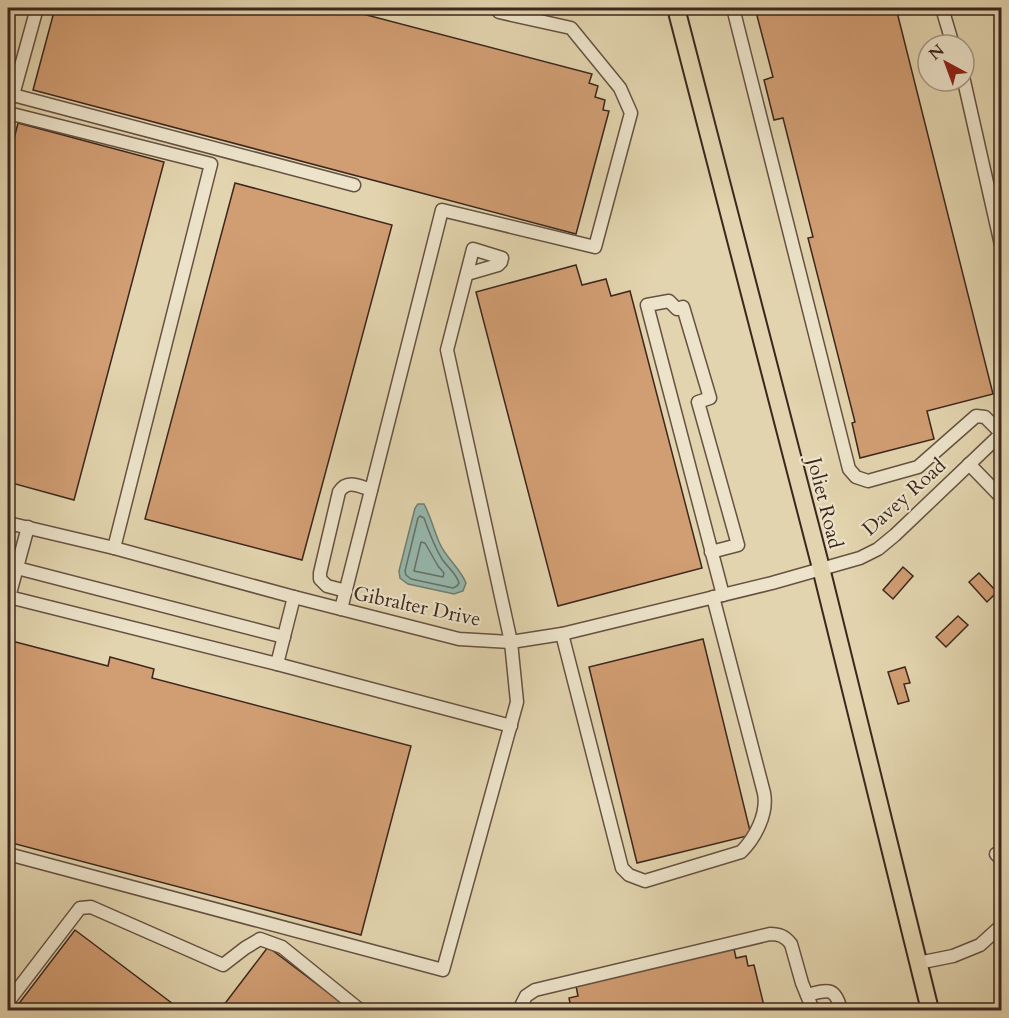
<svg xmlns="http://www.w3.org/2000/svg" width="1009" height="1018" viewBox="0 0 1009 1018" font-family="Cardo,serif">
  <rect width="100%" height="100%" fill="#e2d4ae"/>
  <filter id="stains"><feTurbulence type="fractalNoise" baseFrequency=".00333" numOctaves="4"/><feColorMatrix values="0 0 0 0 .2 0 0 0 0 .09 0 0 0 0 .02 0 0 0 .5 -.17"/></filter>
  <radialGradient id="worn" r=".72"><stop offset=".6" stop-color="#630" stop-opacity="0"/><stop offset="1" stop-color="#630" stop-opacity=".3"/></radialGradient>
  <!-- water -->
  <path fill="#95b8ad" stroke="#717e74" stroke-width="1.5" d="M418,504H424C431,517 434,531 440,544C447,559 460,568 466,583L463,591L454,594L408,584L400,578L399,571L415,508Z"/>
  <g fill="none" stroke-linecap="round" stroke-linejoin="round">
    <!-- shore -->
    <g stroke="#687066" stroke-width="1.5">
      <path d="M420,516L424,518C429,532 434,546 442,559C448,568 456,573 459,583L457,586L453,588L411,579L406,575L405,571L418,518Z"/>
      <path d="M421,542L425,543L438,566L444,573L443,577L414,571Z"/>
    </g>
  </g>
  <!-- building -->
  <g fill="#d19d73" stroke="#3c271e" stroke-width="1.5">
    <path d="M55,8H340L592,74L589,83L598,86L595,97L605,100L603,110L609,111L576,234L33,90Z"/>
    <path d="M755,8H896L993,394L927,411L934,439L860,458L852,423L855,422L808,238L813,237L783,118L774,120L764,80L773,77Z"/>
    <path d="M18,123L164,162L74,500L8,482V163Z"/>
    <path d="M235,183L392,225L302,560L145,519Z"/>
    <path d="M576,265L582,285L606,279L611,296L630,291L702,568L558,606L476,292Z"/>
    <path d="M903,567L913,576L893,599L883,590Z"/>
    <path d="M979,573L997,592L987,602L969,582Z"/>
    <path d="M958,616L968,625L946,647L936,637Z"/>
    <path d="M703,639L751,835L637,863L589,667Z"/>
    <path d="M8,640L108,666L110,657L154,669L152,678L411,746L361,935L8,842Z"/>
    <path d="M905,667L910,683L904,684L909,701L898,704L888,672Z"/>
    <path d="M75,930L181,1010H14Z"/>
    <path d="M268,947L351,1010H220Z"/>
    <path d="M734,949L736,958L746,956L748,966L754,965L765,1010H563L571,1008L569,998L578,996L576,986Z"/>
  </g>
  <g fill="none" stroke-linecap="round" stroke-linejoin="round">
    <defs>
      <g id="minor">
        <path d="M733,8L849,469L856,477L868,481L918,467L976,416L985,417L1001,433"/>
        <path d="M942,8L953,45"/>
        <path d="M1000,8L1002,10"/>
        <path d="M964,81L1002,249"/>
        <path d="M8,93L13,95L37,8"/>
        <path d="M13,95L354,185"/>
        <path d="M8,113L211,164L114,548"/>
        <path d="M969,464L1002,498"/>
        <path d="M8,523L114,548L294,597L459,639L511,642L562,634L772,583L860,558L878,549L895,535L1002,433"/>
        <path d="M711,552L738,545L698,402L710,398L683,307L677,309L669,301L647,305L723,595"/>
        <path d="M17,568L284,637"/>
        <path d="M346,591L327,586L320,579V573L339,492C347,479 359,486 371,490"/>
        <path d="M8,597H9L28,527"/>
        <path d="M9,597L277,664L294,597"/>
        <path d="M341,609L442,210L595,247L631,113L620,88L571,28L499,12L501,8"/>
        <path d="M562,634L622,868L629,875L645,881L741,852C755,838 768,814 764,793L713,597"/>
        <path d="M277,664L511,726"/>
        <path d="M8,854L443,970L517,702L511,642L447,350L473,249L502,258L501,262L498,265L467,274"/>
        <path d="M996,854L1002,860"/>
        <path d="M918,963L953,956L980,945L1002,925"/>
        <path d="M807,995C828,990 835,986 841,1010"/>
        <path d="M8,1002L80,908L91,907L223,965L245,948L260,939L282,947L360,1010"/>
        <path d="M519,1010L526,996L535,990L770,934C779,934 785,936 791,944L802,983L813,1010"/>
      </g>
      <path id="major" d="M676,8L821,568L930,1010"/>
    </defs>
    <!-- minor casing -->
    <use href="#minor" stroke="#665242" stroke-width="15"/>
    <!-- major casing -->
    <use href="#major" stroke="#3c271e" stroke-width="20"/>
    <!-- minor -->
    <use href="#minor" stroke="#ece3ca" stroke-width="12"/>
    <!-- major -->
    <use href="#major" stroke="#e2d4ae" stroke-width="16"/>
  </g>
  <g text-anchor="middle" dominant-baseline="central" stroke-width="4.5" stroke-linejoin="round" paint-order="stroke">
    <!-- street labels -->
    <g font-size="20" fill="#3c271e" stroke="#ece3ca">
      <text transform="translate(904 497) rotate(-42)">Davey Road</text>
      <text transform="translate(825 503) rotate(76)">Joliet Road</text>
      <text transform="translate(417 606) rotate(12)">Gibralter Drive</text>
    </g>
  </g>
  <!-- margin -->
  <rect width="1009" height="1018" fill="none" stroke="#e2d4ae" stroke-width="30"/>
  <rect x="9" y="9" width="991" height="1000" fill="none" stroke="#3c271e" stroke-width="3"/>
  <rect x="15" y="15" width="979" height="988" fill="none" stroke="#3c271e" stroke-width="1.5"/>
  <!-- north arrow -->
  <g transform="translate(946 63) rotate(319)"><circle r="28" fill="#ece3ca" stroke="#a69885" stroke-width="1.5"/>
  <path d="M0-4.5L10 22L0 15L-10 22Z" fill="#8f2418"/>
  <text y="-9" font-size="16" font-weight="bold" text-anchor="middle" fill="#3c271e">N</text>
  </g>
  <rect width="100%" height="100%" filter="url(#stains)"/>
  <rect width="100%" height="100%" fill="url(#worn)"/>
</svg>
